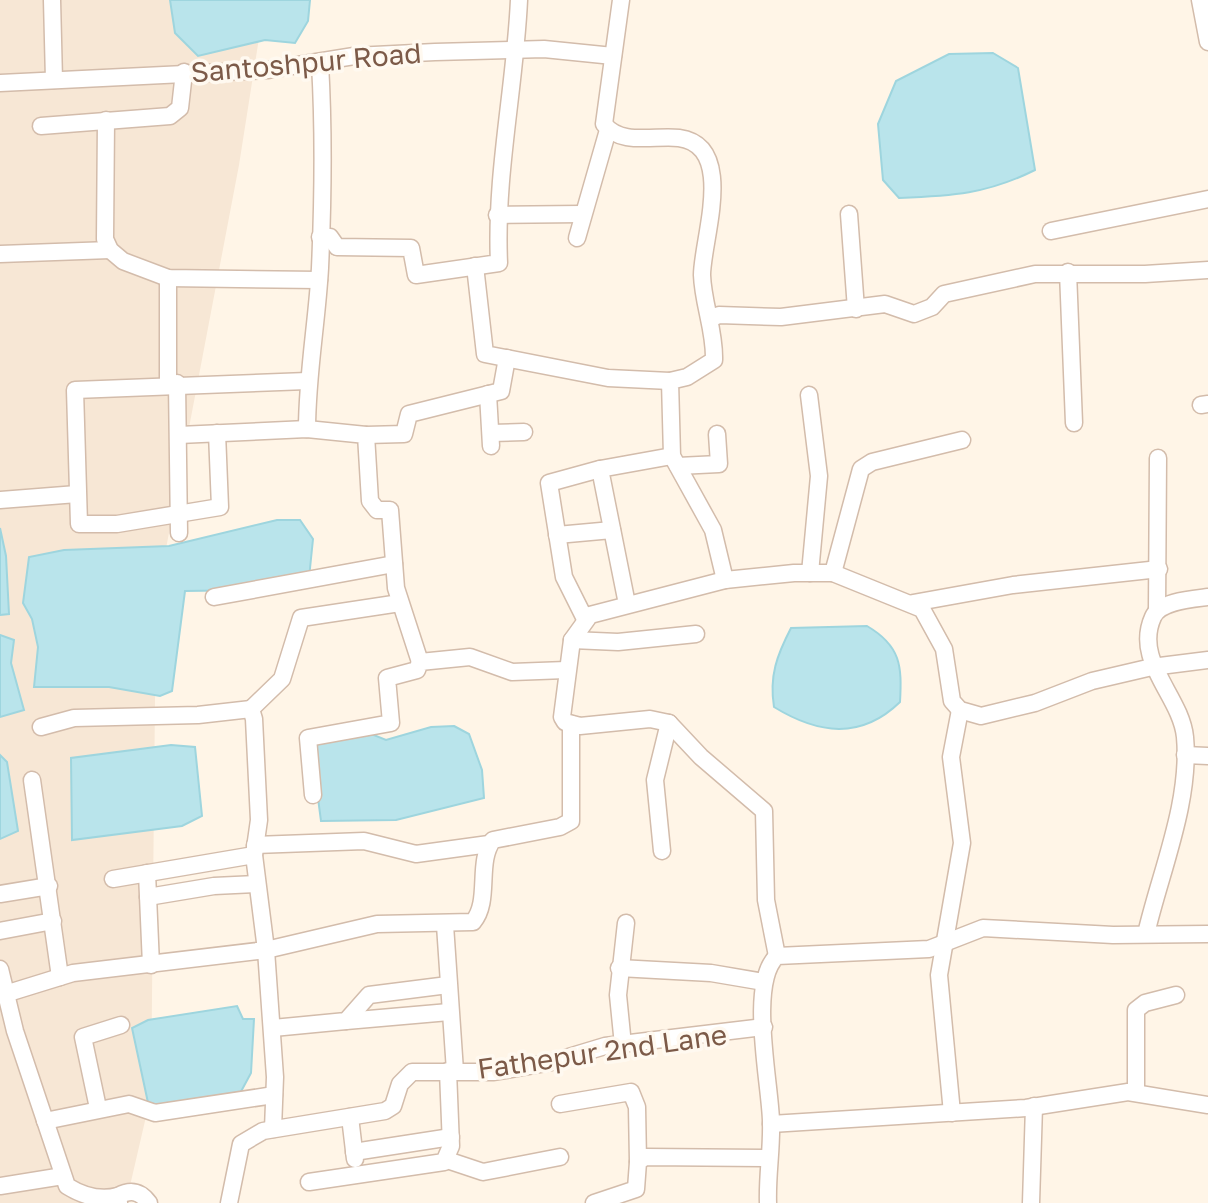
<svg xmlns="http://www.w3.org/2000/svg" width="1208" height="1203" viewBox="0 0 1208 1203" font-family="'Golos Text',sans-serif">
  <rect width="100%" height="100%" fill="#fff5e7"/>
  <!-- residential -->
  <path fill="#f7e7d5" d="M0,0H265L239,165L156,601L151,1095L126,1203H0Z"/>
  <!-- water -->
  <g fill="#b9e4eb" stroke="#9ed5de" stroke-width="2">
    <path d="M170,0H310L308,21L295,43L265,40L198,56L175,33Z"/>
    <path d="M993,53L1018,68L1035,170C987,194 952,196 899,198L883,180L878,124L896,81L949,54Z"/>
    <path d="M277,520H300L313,539L309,578L255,590L185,591L172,691L160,696L109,687H34L38,647L32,619L23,603L29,557L64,550L169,546Z"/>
    <path d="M0,528L6,556L9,614L0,615Z"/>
    <path d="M867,626C901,646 902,666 900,702C861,740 818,734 774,707C769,676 777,655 791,628Z"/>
    <path d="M0,635L14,640L11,663L24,710L0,717Z"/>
    <path d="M454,726L469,734L482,770L484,798L396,820L321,821L311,745L369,733L386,740L431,727Z"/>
    <path d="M171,745L195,747L202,816L182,826L72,840L71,758Z"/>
    <path d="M0,755L7,762L18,831L0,839Z"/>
    <path d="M237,1006L243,1019H254L251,1073L238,1097L150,1112L132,1028L148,1020Z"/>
  </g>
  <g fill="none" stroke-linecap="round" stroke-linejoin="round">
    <defs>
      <g id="street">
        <path d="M52,0L54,80"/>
        <path d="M621,0L604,124C620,146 656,135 679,138C737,146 702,240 702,275C703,304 715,331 714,360L687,377L670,381L672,456L713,530L725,580"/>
        <path d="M1200,0L1208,42"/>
        <path d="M0,83L267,70L354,56L435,52L544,49L613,56"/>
        <path d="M106,120L105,239L110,250L123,261L168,278L319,280"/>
        <path d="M41,126L170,116L180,108L184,72"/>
        <path d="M849,214L856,309"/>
        <path d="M497,215L582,214"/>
        <path d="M1051,231L1208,199"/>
        <path d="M320,237H330L337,247L411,248L416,275L499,263C495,174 515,88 519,0"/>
        <path d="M577,238L608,130"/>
        <path d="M0,254L110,250"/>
        <path d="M475,266L485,354L608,378L670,381"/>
        <path d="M1068,272L1074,423"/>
        <path d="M168,278V383"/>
        <path d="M710,319L719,315L781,317L885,304L914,314L932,307L944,294L1035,274H1145L1208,270"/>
        <path d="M177,383L179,533"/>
        <path d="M488,394L491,446"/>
        <path d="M809,395L819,476L810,573"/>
        <path d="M1201,405L1208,404"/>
        <path d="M307,429C307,375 317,322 320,268C323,200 324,132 320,64"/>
        <path d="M217,433L220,507L117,524H79L75,390L307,381"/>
        <path d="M491,433L524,432"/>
        <path d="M179,435L307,429L366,435L370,501L377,510H390L396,588L420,662"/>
        <path d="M366,435L404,434L409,414L501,391L507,358"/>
        <path d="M678,466L719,464L717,434"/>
        <path d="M0,500L77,494"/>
        <path d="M557,535L612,530"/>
        <path d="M833,573L861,469L872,462L962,440"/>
        <path d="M214,597L394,564"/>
        <path d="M913,603L1013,585L1159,569"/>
        <path d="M627,604L600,469L672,456"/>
        <path d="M1157,610L1158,458"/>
        <path d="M585,619L564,577L549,483L600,469"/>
        <path d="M572,640L618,642L696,634"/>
        <path d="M251,709L282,679L301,618L400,603"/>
        <path d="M1185,755L1208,756"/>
        <path d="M32,780L60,977"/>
        <path d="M313,795L308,738L391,723L387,678L417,670L420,662L470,657L512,672L566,670"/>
        <path d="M255,845L364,841L416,854L489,844"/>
        <path d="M662,851L655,780L669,723"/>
        <path d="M147,873L151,965"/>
        <path d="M113,879L254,855"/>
        <path d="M0,894L49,886"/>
        <path d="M148,897L214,886L257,884"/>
        <path d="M445,925L455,1071"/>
        <path d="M0,931L53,921"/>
        <path d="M1146,934C1160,873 1191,802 1185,737C1181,696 1133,661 1153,617C1160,601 1192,599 1208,597"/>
        <path d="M777,956L766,900L764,811L701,757L669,723L650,719L580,726L565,722L562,717L572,640L590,615L725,580L794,573H833L922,609L944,649L952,701L960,710L981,716L1035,703L1092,681L1152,667L1208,660"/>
        <path d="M619,968L711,973L764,982"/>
        <path d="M0,969L15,1031L67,1186C83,1196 99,1201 118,1196L119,1203"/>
        <path d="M5,994L73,973L266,950L254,855L259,820L254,719L251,709L198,715L74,718L41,727"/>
        <path d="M346,1021L449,1012"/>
        <path d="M273,1028L346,1021L369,995L448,985"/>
        <path d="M623,1045L618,995L626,923"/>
        <path d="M1136,1091V1010L1145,1003L1176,995"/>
        <path d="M560,1104L631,1092L637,1107L638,1162"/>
        <path d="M98,1108L83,1037L121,1025"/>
        <path d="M952,1113L939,975L962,843L951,757L960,710"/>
        <path d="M350,1117L355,1159"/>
        <path d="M45,1121L129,1104L155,1113L274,1095"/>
        <path d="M771,1124L1026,1108L1128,1092L1208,1105"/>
        <path d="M273,1129L275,1077L266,950L377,924L473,922C491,901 476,862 493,840L560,827L571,821V724"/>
        <path d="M354,1152L451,1137"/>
        <path d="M447,1160L483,1172L560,1157"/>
        <path d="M309,1182L444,1162L451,1146L448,1071"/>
        <path d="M0,1186L63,1176"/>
        <path d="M118,1196C131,1189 140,1191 149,1203"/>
        <path d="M229,1203L241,1144L263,1131L385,1111L393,1106L400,1084L412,1072H494L552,1062L605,1046L764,1027"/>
        <path d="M594,1203L636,1189L638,1162L645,1157L768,1158"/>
        <path d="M768,1203C767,1175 772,1149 771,1121C770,1082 748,983 777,956L929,949L983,928L1113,935L1208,934"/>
        <path d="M1031,1203L1034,1106"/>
      </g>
    </defs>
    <!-- street casing -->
    <use href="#street" stroke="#d3bcab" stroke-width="19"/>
    <!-- street -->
    <use href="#street" stroke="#fff" stroke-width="16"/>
  </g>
  <g text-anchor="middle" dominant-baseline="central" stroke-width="7" stroke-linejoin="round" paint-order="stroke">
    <!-- street labels -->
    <g font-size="28" fill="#7c5a48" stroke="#fff9f0">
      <text transform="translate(306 62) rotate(-5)">Santoshpur Road</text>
      <text transform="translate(602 1051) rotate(-8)">Fathepur 2nd Lane</text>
    </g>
  </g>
</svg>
